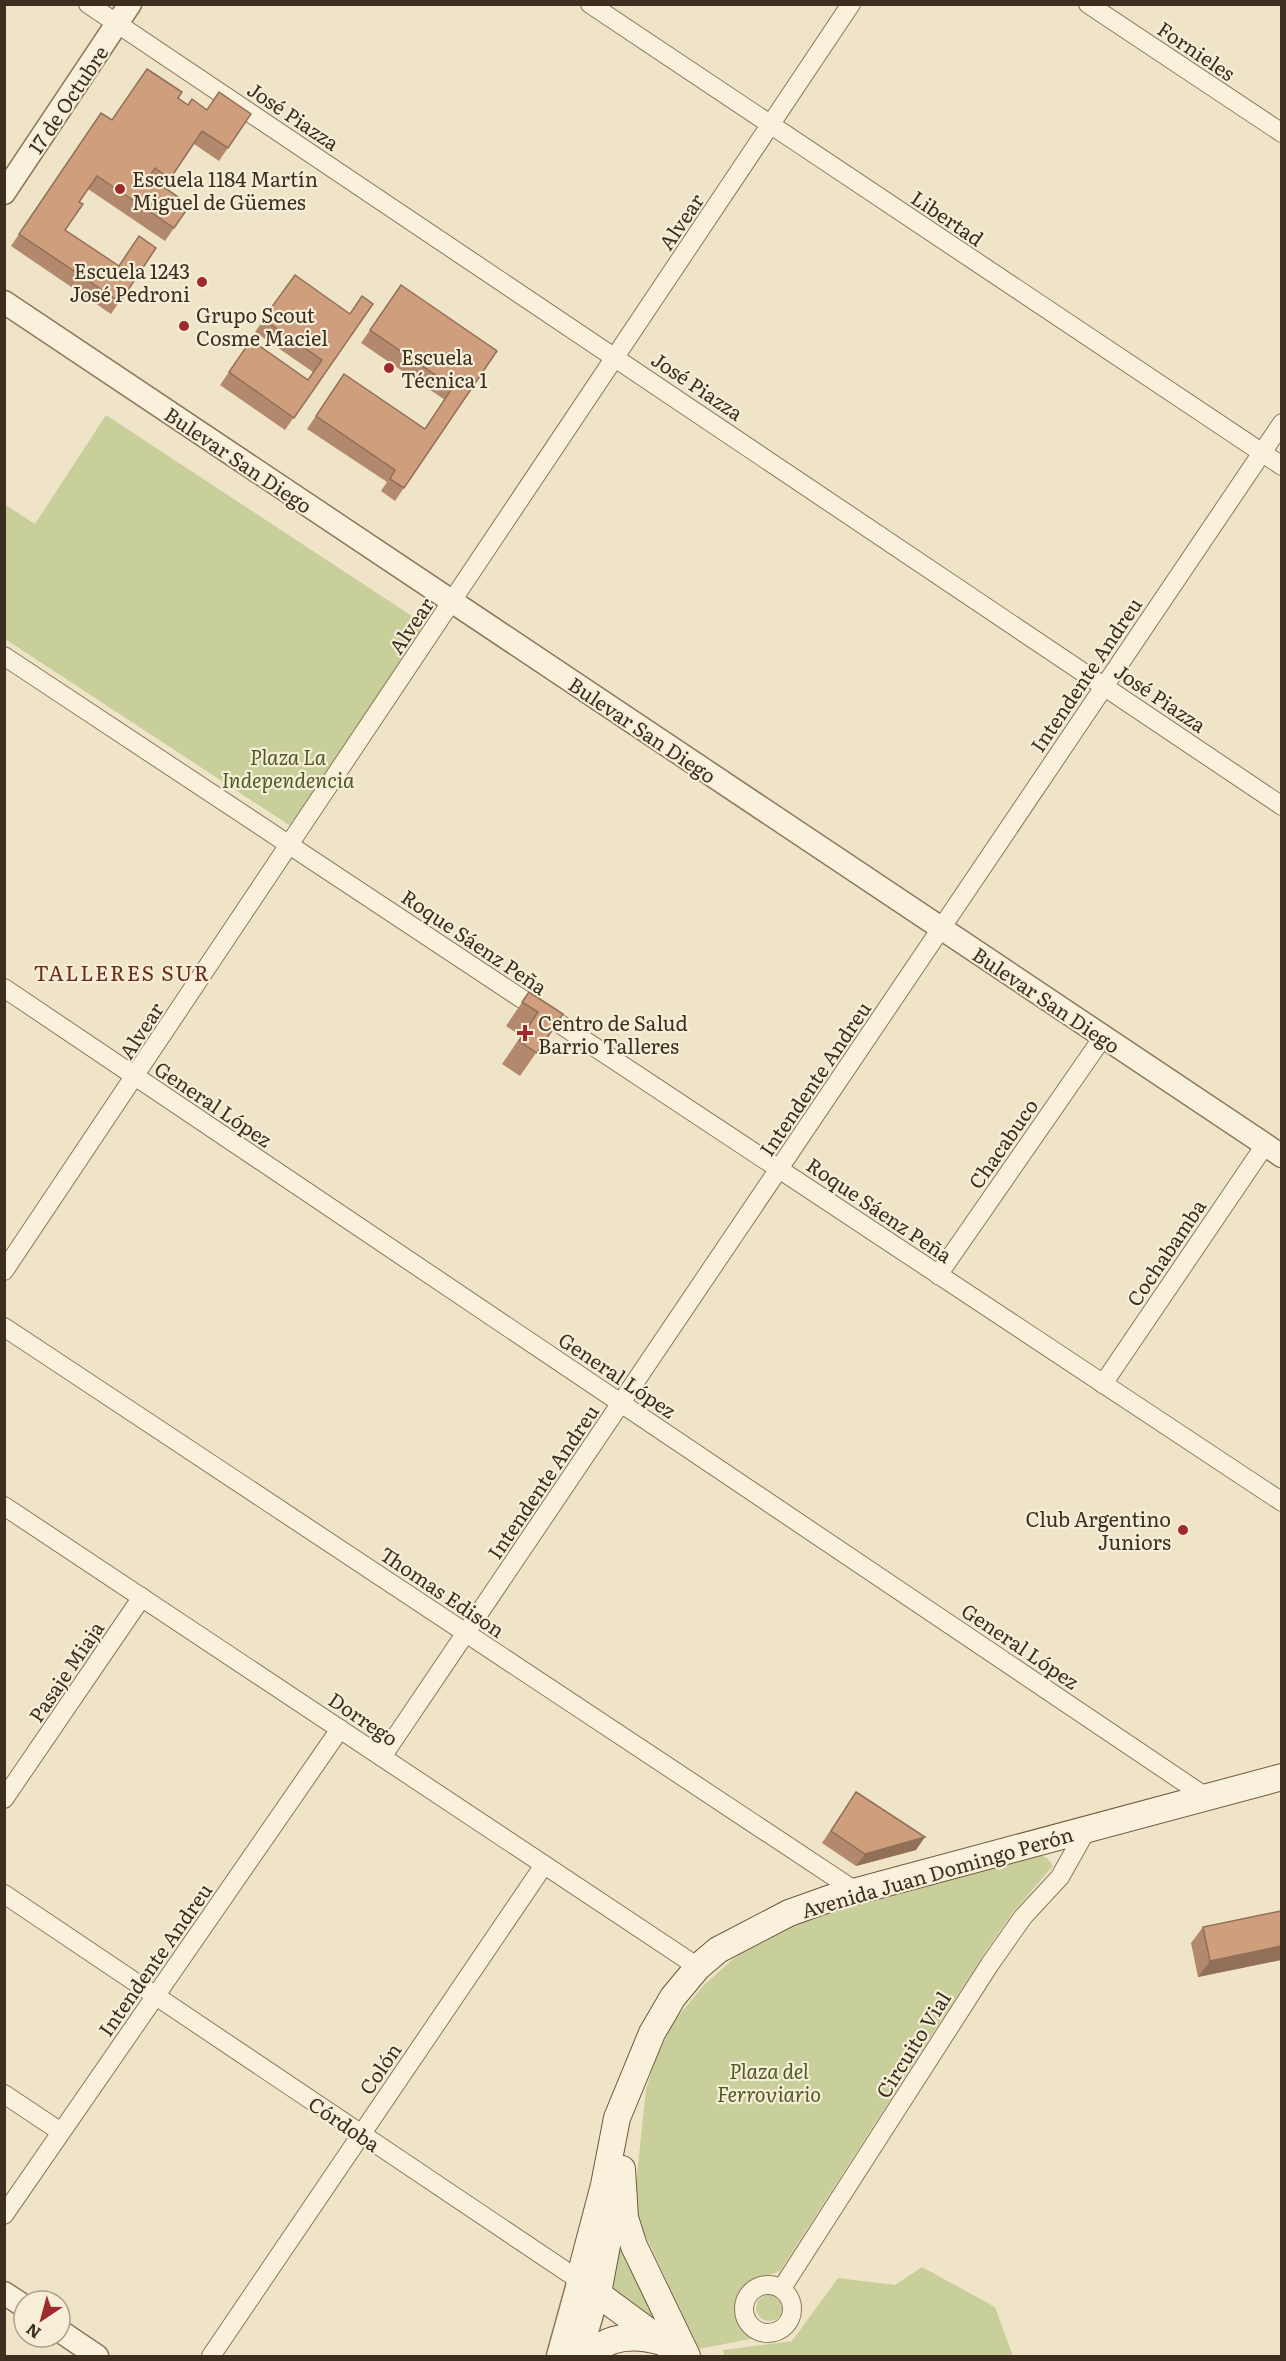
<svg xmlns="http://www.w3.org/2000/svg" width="1286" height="2361" viewBox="0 0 1286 2361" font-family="Literata,serif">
  <rect width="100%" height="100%" fill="#f0e4c8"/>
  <!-- green -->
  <g fill="#c9cf9b">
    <path d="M106,415L424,624L292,827L5,639L4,504L35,524Z"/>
    <path d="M1041,1855L1048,1859L1053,1866L1014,1911L984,1954L780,2271C753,2281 745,2283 735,2311L742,2326L755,2338L699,2349L640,2224L634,2203L646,2089L657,2055L675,2020L703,1986L733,1959L778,1930L837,1909Z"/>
    <path d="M618,2238L664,2326L610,2294Z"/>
    <path d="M922,2267L995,2307L1013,2356H724L723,2350L792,2341L838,2278L895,2285Z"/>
    <circle cx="769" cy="2308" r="13"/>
  </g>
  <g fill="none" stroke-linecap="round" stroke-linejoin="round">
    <defs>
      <g id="minor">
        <path d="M88,4L1282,806"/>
        <path d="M590,4L1282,466"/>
        <path d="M1088,4L1282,133"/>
        <path d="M4,656L1282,1502"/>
        <path d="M4,988L1206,1797"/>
        <path d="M4,1271L851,4"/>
        <path d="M938,1275L1103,1037"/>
        <path d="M4,1327L857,1892"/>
        <path d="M1103,1384L1265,1145"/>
        <path d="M4,1506L698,1967"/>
        <path d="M382,1757L1282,423"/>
        <path d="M4,1799L142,1597"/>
        <path d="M4,1894L579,2280"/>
        <path d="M4,2094L61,2132"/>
        <path d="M4,2215L340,1729"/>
        <circle cx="768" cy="2309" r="24"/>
        <path d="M782,2288L990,1964L1023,1917L1060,1877L1087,1829"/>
        <path d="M211,2356L544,1865"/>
      </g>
      <g id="tertiary">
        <path d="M4,193L130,4"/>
        <path d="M4,302L1282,1156"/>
        <path d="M4,2293L24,2306"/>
        <path d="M60,2331L97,2356"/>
        <path d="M558,2356L579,2280"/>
        <path d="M580,2356L598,2293"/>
      </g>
      <g id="secondary">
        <path d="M622,2169L625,2218L634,2246L687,2356"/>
        <path d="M598,2293L615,2203"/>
        <path d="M588,2356C608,2335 635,2334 662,2342"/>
        <path d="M682,2356L579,2280L604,2185L617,2118L652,2033L673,1997L698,1967L718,1950L789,1913L831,1898L1282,1777"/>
      </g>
    </defs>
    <!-- minor casing -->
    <use href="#minor" stroke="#8d765c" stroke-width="20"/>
    <!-- tertiary casing -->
    <use href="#tertiary" stroke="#8d765c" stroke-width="25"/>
    <!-- secondary casing -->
    <use href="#secondary" stroke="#6f573f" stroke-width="28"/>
    <!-- minor -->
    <use href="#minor" stroke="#faf1dc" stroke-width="18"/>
    <!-- tertiary -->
    <use href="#tertiary" stroke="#faf1dc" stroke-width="22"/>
    <!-- secondary -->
    <use href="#secondary" stroke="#faf1dc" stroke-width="26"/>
  </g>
  <!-- wall -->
  <g fill="#b2896c">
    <path d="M178,98L188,105L207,109L251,114L219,161L194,144L164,188L190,205L165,241L88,189L79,202L65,230L118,266L156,248L111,314L11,246L101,113L111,120Z"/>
    <path d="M295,275L350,314L373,304L285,430L220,385L251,340L308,380L313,372L255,332Z"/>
    <path d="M401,285L497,351L395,501L381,491L387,482L307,429L344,374L425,429L445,400L361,343Z"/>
    <path d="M529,992L563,1014L520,1076L502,1064L521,1036L506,1026Z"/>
    <path d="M848,1804L916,1850L856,1866L822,1843Z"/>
    <path d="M1281,1911V1960L1198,1977L1191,1943L1203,1927Z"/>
  </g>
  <!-- shaded-wall -->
  <g fill="#916f58">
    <path d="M925,1837L916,1850L856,1866L865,1854Z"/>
    <path d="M1281,1946V1960L1198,1977L1210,1961Z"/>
  </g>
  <!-- building -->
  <g fill="#cf9f7d" stroke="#916f58" stroke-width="1.5">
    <path d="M147,69L182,92L178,98L188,105L192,99L207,110L219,92L251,114L228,148L202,131L170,179L155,168L149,177L190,205L174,228L97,176L79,202L83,204L65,230L119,266L139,236L156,248L120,302L19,234L101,113L112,120Z"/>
    <path d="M295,275L350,314L362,296L373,304L294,418L229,372L251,340L308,380L322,360L263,319Z"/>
    <path d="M401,285L497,351L404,488L390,479L395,470L316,416L344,374L425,429L453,387L370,330Z"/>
    <path d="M529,992L563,1014L537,1053L519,1041L538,1012L522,1002Z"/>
    <path d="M856,1792L925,1837L865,1854L831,1831Z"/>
    <path d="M1281,1911V1946L1210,1961L1203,1927Z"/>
  </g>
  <!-- markers -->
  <g fill="#9e2a2b" stroke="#f7eed8" stroke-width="2">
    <circle cx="120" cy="189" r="6"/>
    <circle cx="202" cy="282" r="6"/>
    <circle cx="184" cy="326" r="6"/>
    <circle cx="389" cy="368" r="6"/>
    <path d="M522 1024h6v6h6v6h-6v6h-6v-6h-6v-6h6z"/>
    <circle cx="1183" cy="1530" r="6"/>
  </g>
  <g text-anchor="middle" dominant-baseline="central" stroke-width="4.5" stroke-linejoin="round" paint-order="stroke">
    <!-- street labels -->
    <g font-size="20" fill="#3d2e20" stroke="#f7eed8">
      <text transform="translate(1197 50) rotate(34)">Fornieles</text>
      <text transform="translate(67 99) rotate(-56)">17 de Octubre</text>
      <text transform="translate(294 115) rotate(34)">José Piazza</text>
      <text transform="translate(948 217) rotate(34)">Libertad</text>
      <text transform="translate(680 221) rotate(-56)">Alvear</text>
      <text transform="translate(698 385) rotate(34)">José Piazza</text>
      <text transform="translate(239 459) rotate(34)">Bulevar San Diego</text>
      <text transform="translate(410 625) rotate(-56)">Alvear</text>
      <text transform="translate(1085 674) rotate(-56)">Intendente Andreu</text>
      <text transform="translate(1161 697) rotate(34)">José Piazza</text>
      <text transform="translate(643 729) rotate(34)">Bulevar San Diego</text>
      <text transform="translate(475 941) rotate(34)">Roque Sáenz Peña</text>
      <text transform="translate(1047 999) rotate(34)">Bulevar San Diego</text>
      <text transform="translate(140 1030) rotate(-57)">Alvear</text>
      <text transform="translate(814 1078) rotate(-56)">Intendente Andreu</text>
      <text transform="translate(214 1103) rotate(34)">General López</text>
      <text transform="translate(1002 1143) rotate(-55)">Chacabuco</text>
      <text transform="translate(880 1209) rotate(34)">Roque Sáenz Peña</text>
      <text transform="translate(1165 1252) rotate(-56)">Cochabamba</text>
      <text transform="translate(618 1374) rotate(34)">General López</text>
      <text transform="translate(542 1481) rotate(-56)">Intendente Andreu</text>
      <text transform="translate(443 1591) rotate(34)">Thomas Edison</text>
      <text transform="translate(1021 1645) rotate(34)">General López</text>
      <text transform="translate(65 1671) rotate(-56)">Pasaje Miaja</text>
      <text transform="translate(364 1718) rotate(34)">Dorrego</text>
      <text transform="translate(937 1871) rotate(-16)">Avenida Juan Domingo Perón</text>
      <text transform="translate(154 1959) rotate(-55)">Intendente Andreu</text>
      <text transform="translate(912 2044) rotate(-58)">Circuito Vial</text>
      <text transform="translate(379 2068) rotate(-56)">Colón</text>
      <text transform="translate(345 2123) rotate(34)">Córdoba</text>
    </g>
    <!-- poi labels -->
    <g font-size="20" fill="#3d2e20" stroke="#f7eed8" text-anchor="start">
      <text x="132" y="178">Escuela 1184 Martín<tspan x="132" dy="23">Miguel de Güemes</tspan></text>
      <text x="190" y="270" text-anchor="end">Escuela 1243<tspan x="190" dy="23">José Pedroni</tspan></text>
      <text x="196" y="314">Grupo Scout<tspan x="196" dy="23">Cosme Maciel</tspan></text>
      <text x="401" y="356">Escuela<tspan x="401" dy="23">Técnica 1</tspan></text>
      <text x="538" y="1022">Centro de Salud<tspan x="538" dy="23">Barrio Talleres</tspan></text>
      <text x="1171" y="1518" text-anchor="end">Club Argentino<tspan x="1171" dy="23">Juniors</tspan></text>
    </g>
    <!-- park labels -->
    <g font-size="20" font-style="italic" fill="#4d5a26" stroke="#f7eed8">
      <text x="288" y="756">Plaza La<tspan x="288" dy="23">Independencia</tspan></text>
      <text x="769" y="2070">Plaza del<tspan x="769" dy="23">Ferroviario</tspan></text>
    </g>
    <!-- neighbourhood labels -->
    <g font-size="21" letter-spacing="1.5" fill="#6b2e1e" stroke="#f7eed8">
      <text x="122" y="971">TALLERES SUR</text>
    </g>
  </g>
  <!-- border -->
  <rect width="1286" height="2361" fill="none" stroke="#3d2e20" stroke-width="12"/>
  <!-- north arrow -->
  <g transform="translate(42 2319) rotate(216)"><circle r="28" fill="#f7eed8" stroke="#ada18e" stroke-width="1.5"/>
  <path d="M0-4.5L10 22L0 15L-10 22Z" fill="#9e2a2b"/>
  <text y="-9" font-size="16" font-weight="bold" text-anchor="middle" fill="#3d2e20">N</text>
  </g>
</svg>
